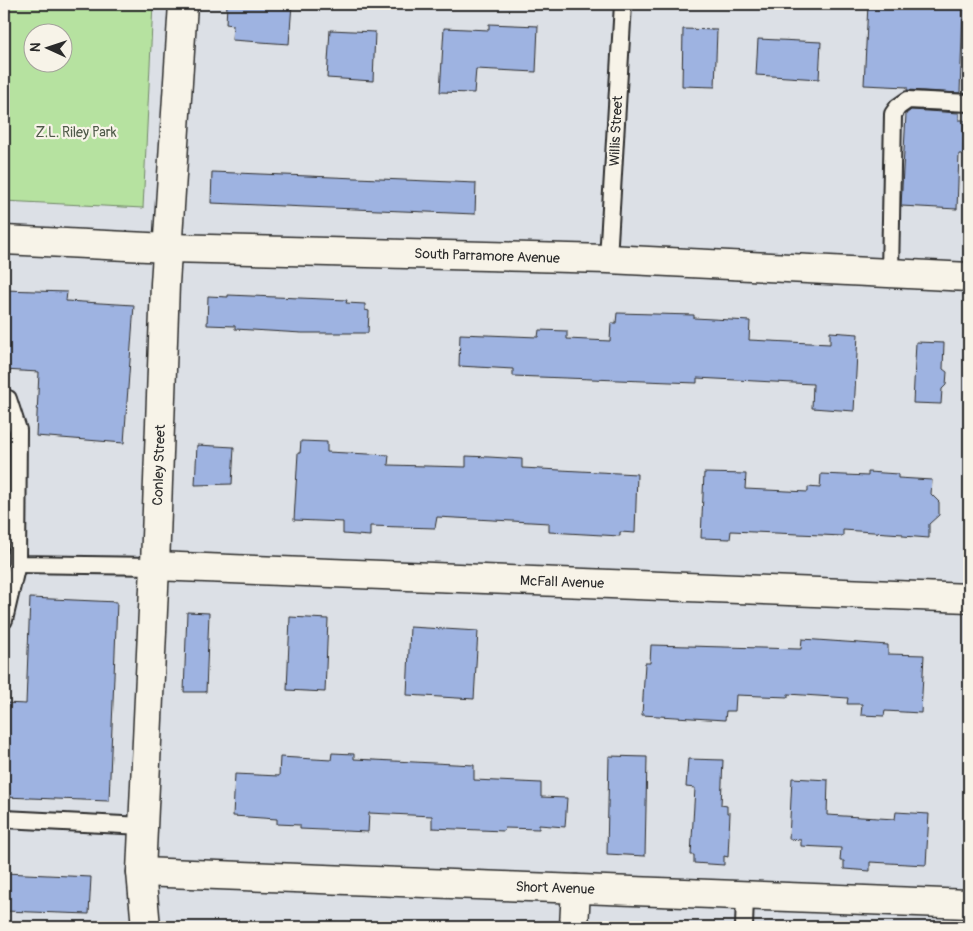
<svg xmlns="http://www.w3.org/2000/svg" width="973" height="931" viewBox="0 0 973 931" font-family="Pangolin,sans-serif">
  <rect width="100%" height="100%" fill="#dce0e6"/>
  <filter id="ink" filterUnits="userSpaceOnUse"><feTurbulence type="fractalNoise" baseFrequency=".02" numOctaves="2"/><feDisplacementMap in="SourceGraphic" scale="10" xChannelSelector="R" yChannelSelector="G"/><feConvolveMatrix kernelMatrix="1 2 1 2 8 2 1 2 1" color-interpolation-filters="sRGB"/></filter>
  <g filter="url(#ink)">
    <!-- green -->
    <path fill="#b6e2a0" stroke="#708666" fill-rule="evenodd" d="M4,4H153L143,208L4,201ZM32,32H62V62H32Z"/>
    <!-- building -->
    <g fill="#9eb3e1" stroke="#2b2b2b">
      <path d="M227,4H292L289,44L232,40L233,25L226,24Z"/>
      <path d="M868,4L963,7L960,93L907,90V87L864,85Z"/>
      <path d="M489,24L538,26L536,72L476,69L474,93L440,92L444,28L489,30Z"/>
      <path d="M683,29L717,30L715,87L682,86Z"/>
      <path d="M330,30L375,32L373,81L327,78Z"/>
      <path d="M758,39L821,42L819,79L756,75Z"/>
      <path d="M911,110L959,113V120H964L963,154H959L957,209L901,206L906,114Z"/>
      <path d="M212,172L476,183L475,214L211,203Z"/>
      <path d="M4,290L67,292L66,301L134,305L124,443L36,436L39,372L4,370Z"/>
      <path d="M228,295L347,300L346,303L365,304V310L369,311L368,333H302L235,329V326L207,325L208,296L228,297Z"/>
      <path d="M617,313L694,315V318L750,321L749,340L830,344V332L858,334L854,411L812,408L813,384L697,378V383L513,376V369L459,366L460,334L538,337L539,330L567,331V339L610,341L611,323H616Z"/>
      <path d="M916,342L944,343L943,369L947,372L946,385L942,389L941,404L913,403Z"/>
      <path d="M301,441L327,442V452L389,455L388,465L466,467V456L489,457L522,459V468L637,474L635,533L620,532V536L549,532V523L437,517L435,528L370,526V536L343,534V522L294,520L298,453H300Z"/>
      <path d="M197,445L234,447L232,484L195,485Z"/>
      <path d="M868,472L898,474V478L932,480L931,494L939,502V515L929,524V538L903,536V534L843,530V536L731,531L730,539L701,538L704,473L746,474L745,489L808,492V487L820,488L821,474L868,476Z"/>
      <path d="M30,598L117,602L109,801L4,797V703L26,704Z"/>
      <path d="M187,612L209,613L206,692H184Z"/>
      <path d="M290,617L328,619L325,692L287,690Z"/>
      <path d="M410,627L478,631L474,699L407,695Z"/>
      <path d="M802,639L888,645V654L924,655L921,713L885,711L884,716L861,715L862,704H847L848,698L788,694V697L736,695L735,711H726L725,720L642,715L645,663H650L651,645L798,649H801Z"/>
      <path d="M332,753L354,754V759L474,765V780L541,783V797L567,798L565,827L539,825V829L505,828L504,831L432,828V816L369,813L368,832L300,829V825L277,824V819L233,816L235,774L279,776L280,757L331,760Z"/>
      <path d="M609,756L647,757L645,856L607,854Z"/>
      <path d="M688,759L723,760L721,805L727,806V813H730L728,857L724,856V865L694,863V855H691L695,788L686,787Z"/>
      <path d="M792,778L828,780L827,815L895,819L896,812L929,814L926,865L870,862V871L844,869V861H840L841,848L801,846V840L789,839Z"/>
      <path d="M4,873L91,877L89,914L4,911Z"/>
    </g>
    <g fill="none" stroke-linecap="round" stroke-linejoin="round">
      <defs>
        <g id="lane">
          <path d="M608,259L623,4"/>
          <path d="M890,273L893,114L898,107L908,100L969,103"/>
          <path d="M4,399H8L18,430L17,564L155,566"/>
          <path d="M4,620L17,564"/>
          <path d="M4,819L143,826"/>
          <path d="M744,927L745,895"/>
        </g>
        <g id="street">
          <path d="M155,566L969,598"/>
          <path d="M141,872L969,904"/>
          <path d="M146,927L141,872L155,566L165,284L183,4"/>
          <path d="M574,927L576,889"/>
        </g>
        <path id="secondary" d="M4,240L168,248L608,259L969,277"/>
      </defs>
      <!-- lane casing -->
      <use href="#lane" stroke="#2b2b2b" stroke-width="20"/>
      <!-- street casing -->
      <use href="#street" stroke="#2b2b2b" stroke-width="31"/>
      <!-- secondary casing -->
      <use href="#secondary" stroke="#2b2b2b" stroke-width="31"/>
      <!-- lane -->
      <use href="#lane" stroke="#f7f3e8" stroke-width="16"/>
      <!-- street -->
      <use href="#street" stroke="#f7f3e8" stroke-width="28"/>
      <!-- secondary -->
      <use href="#secondary" stroke="#f7f3e8" stroke-width="28"/>
    </g>
  </g>
  <g text-anchor="middle" dominant-baseline="central" stroke-width="4.5" stroke-linejoin="round" paint-order="stroke">
    <!-- street labels -->
    <g font-size="14" fill="#2b2b2b" stroke="#f7f3e8">
      <text transform="translate(616 131) rotate(-87)">Willis Street</text>
      <text transform="translate(487 256) rotate(2)">South Parramore Avenue</text>
      <text transform="translate(159 465) rotate(-88)">Conley Street</text>
      <text transform="translate(562 582) rotate(2)">McFall Avenue</text>
      <text transform="translate(555 888) rotate(2)">Short Avenue</text>
    </g>
    <!-- park labels -->
    <g font-size="14" fill="#4e5948" stroke="#f7f3e8">
      <text x="76" y="132">Z.L. Riley Park</text>
    </g>
  </g>
  <!-- margin -->
  <rect width="973" height="931" fill="none" stroke="#f7f3e8" stroke-width="20"/>
  <rect x="10" y="10" width="953" height="911" fill="none" stroke="#2b2b2b" stroke-width="2" filter="url(#ink)"/>
  <!-- north arrow -->
  <g transform="translate(48 48) rotate(273)"><circle r="24" fill="#f7f3e8" stroke="#a5a39c"/>
  <path d="M0-4L9 19L0 12L-9 19Z" fill="#2b2b2b"/>
  <text y="-8" font-size="14" font-weight="bold" text-anchor="middle" fill="#2b2b2b">N</text>
  </g>
</svg>
